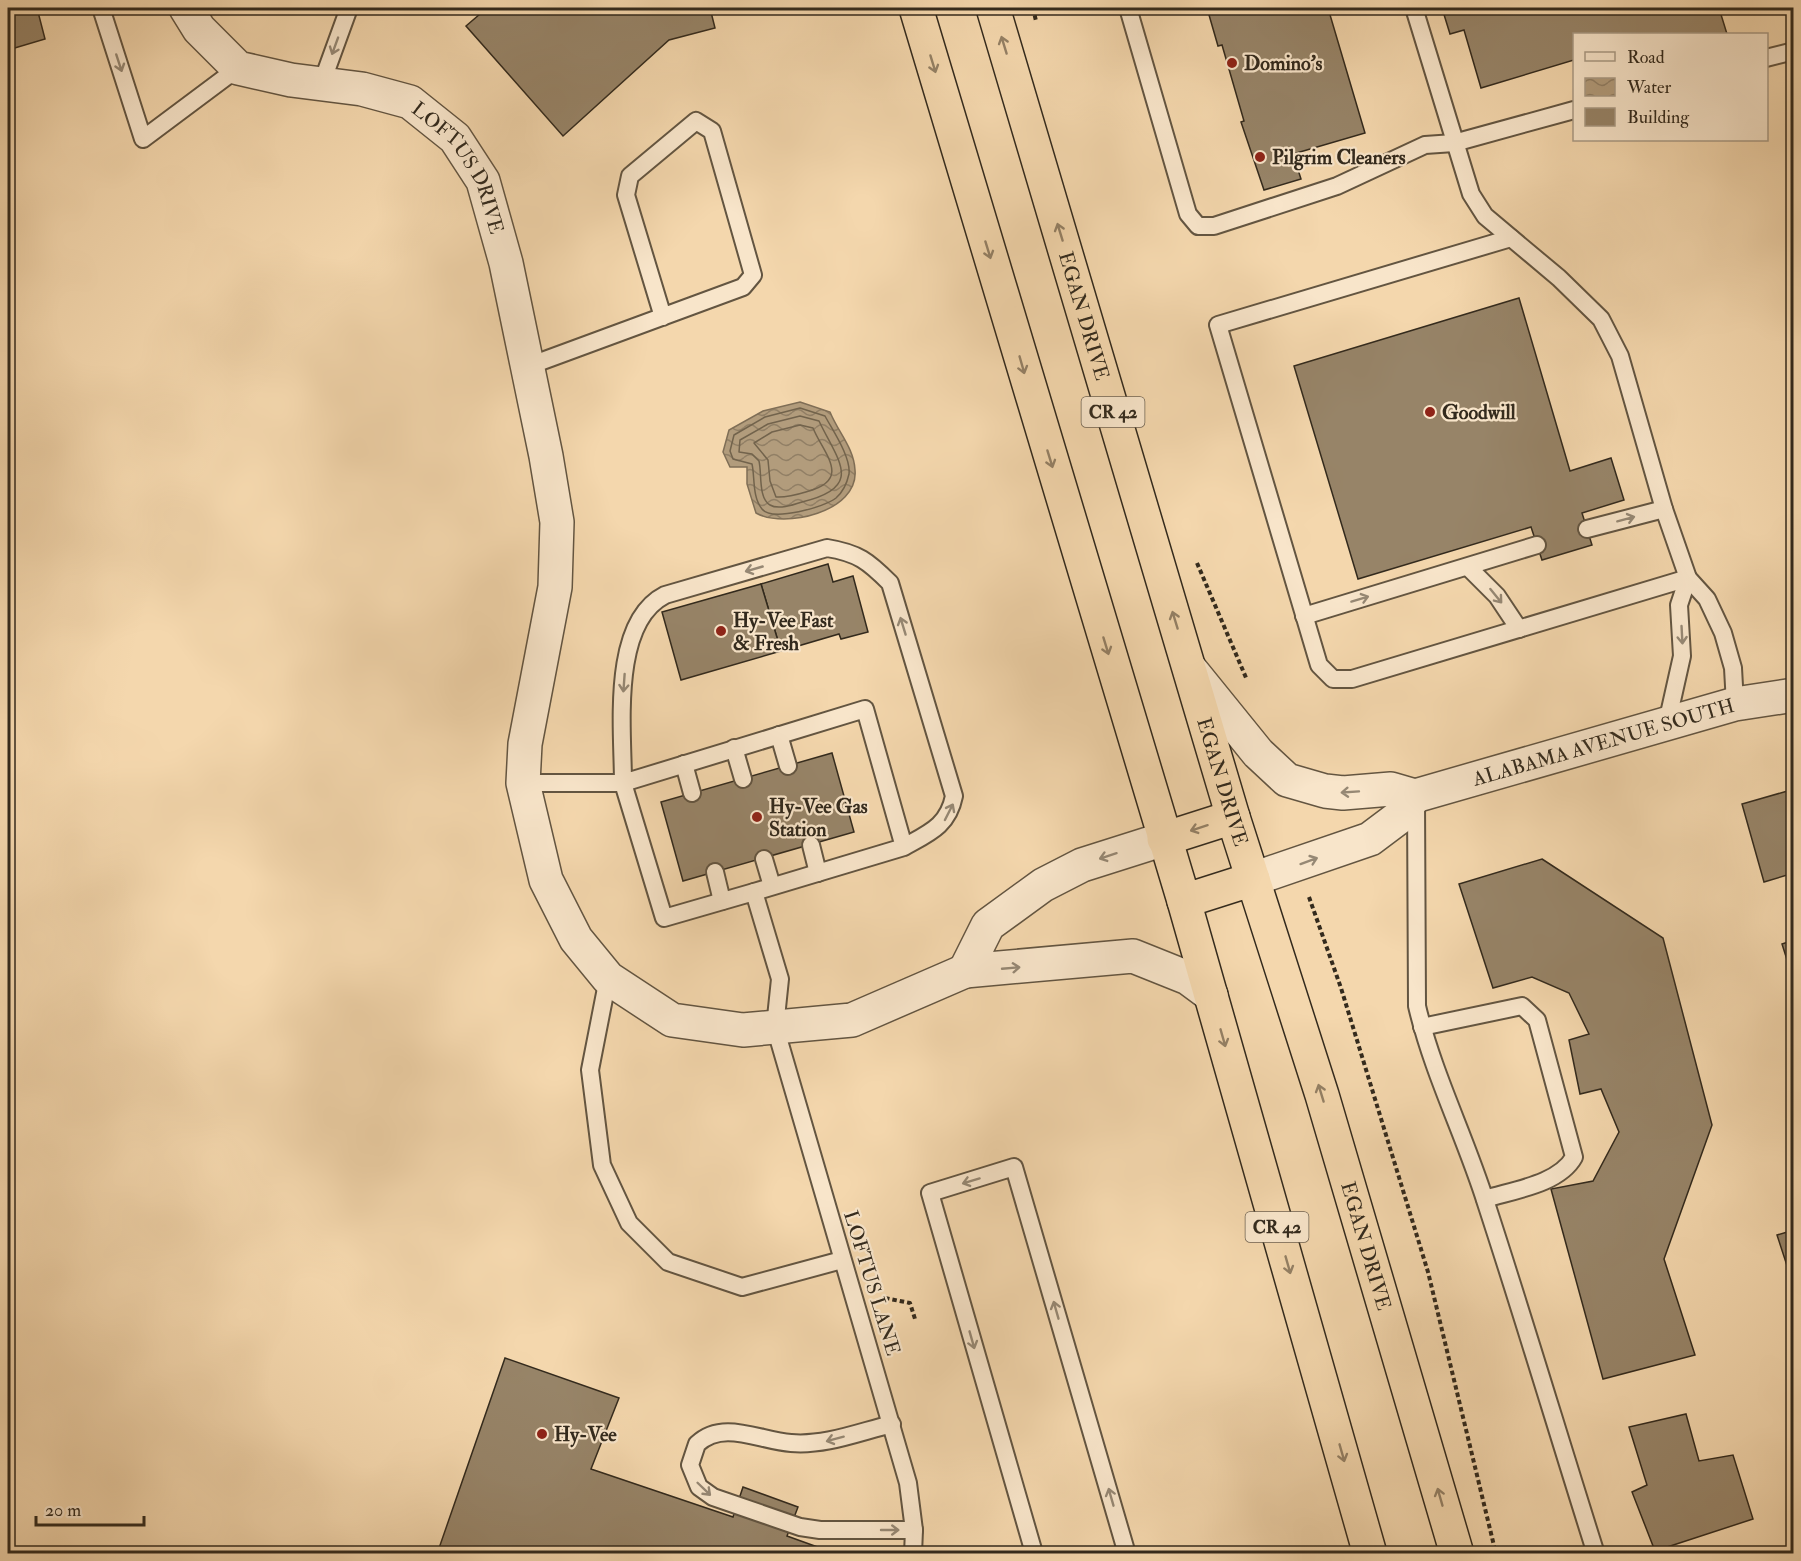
<svg xmlns="http://www.w3.org/2000/svg" width="1801" height="1561" viewBox="0 0 1801 1561" font-family="'IM FELL Double Pica',serif">
  <defs>
    <pattern id="water-waves" width="16" height="10" patternUnits="userSpaceOnUse" patternTransform="scale(1.5)"><rect width="16" height="10" fill="#b29c7c"/><path d="M0 5q4-4 8 0t8 0" fill="none" stroke="#917f65"/></pattern>
  </defs>
  <rect width="100%" height="100%" fill="#f4d7ad"/>
  <filter id="stains"><feTurbulence type="fractalNoise" baseFrequency=".00333" numOctaves="4"/><feColorMatrix values="0 0 0 0 .2 0 0 0 0 .09 0 0 0 0 .02 0 0 0 .5 -.17"/></filter>
  <radialGradient id="worn" r=".72"><stop offset=".6" stop-color="#630" stop-opacity="0"/><stop offset="1" stop-color="#630" stop-opacity=".3"/></radialGradient>
  <!-- water -->
  <path fill="url(#water-waves)" stroke="#7f6e56" stroke-width="1.5" d="M800,402L830,412C838,432 854,448 855,470C859,512 784,529 756,513L747,484V467H730L723,452L729,430L763,411Z"/>
  <g fill="none" stroke-linecap="round" stroke-linejoin="round">
    <!-- shore -->
    <g stroke="#72634c" stroke-width="1.5">
      <path d="M800,408L825,416C833,431 851,457 849,474C847,483 843,492 836,498C825,507 772,522 762,509C752,497 755,477 752,464L733,459L730,451L734,435L765,417Z"/>
      <path d="M800,416L819,421C838,461 865,487 802,502C793,505 778,510 770,505C758,498 762,473 759,461L752,454L739,452L740,440L768,424Z"/>
      <path d="M800,425L813,428C823,453 852,479 809,491C799,494 787,498 776,497L770,481L768,460L754,443L772,432Z"/>
    </g>
  </g>
  <!-- building -->
  <g fill="#978468" stroke="#332a1d" stroke-width="1.5">
    <path d="M8,8H37L45,39L8,50Z"/>
    <path d="M487,8H710L715,28L669,40L563,136L466,26Z"/>
    <path d="M1207,8H1328L1365,133L1293,154L1301,179L1264,190L1241,122L1244,121L1222,45L1218,46Z"/>
    <path d="M1442,8H1719L1727,34H1574V60L1481,88L1464,30L1450,34Z"/>
    <path d="M1519,298L1570,471L1611,458L1624,500L1582,513L1592,545L1542,560L1531,527L1358,579L1294,366Z"/>
    <path d="M828,564L833,582L853,576L868,632L841,639L839,634L781,651L761,584Z"/>
    <path d="M761,584L781,651L681,680L662,612Z"/>
    <path d="M832,753L854,832L683,881L661,802Z"/>
    <path d="M1791,790L1794,800V873L1764,882L1742,804Z"/>
    <path d="M1542,859L1663,938L1712,1125L1664,1259L1695,1355L1603,1379L1551,1189L1593,1181L1619,1132L1601,1089L1580,1094L1569,1040L1589,1034L1569,993L1532,977L1493,988L1459,884Z"/>
    <path d="M1794,940V982L1782,944Z"/>
    <path d="M1794,1230V1287L1777,1235Z"/>
    <path d="M505,1358L619,1398L591,1469L733,1517L743,1487L798,1507L787,1536L837,1554H437Z"/>
    <path d="M1686,1414L1699,1461L1733,1455L1753,1519L1655,1551L1632,1492L1647,1485L1629,1427Z"/>
  </g>
  <g fill="none" stroke-linecap="round" stroke-linejoin="round">
    <defs>
      <g id="service">
        <path d="M101,8L143,139L238,68"/>
        <path d="M1128,8L1188,214L1198,226H1214L1337,186L1425,145L1454,143L1574,110"/>
        <path d="M1414,8L1471,194L1485,216L1559,278L1601,319L1620,356L1664,509L1688,578L1707,599L1723,633L1733,668L1735,704"/>
        <path d="M1766,58L1794,51"/>
        <path d="M321,85L349,8"/>
        <path d="M1511,238L1218,325L1319,665L1333,679H1352L1688,578"/>
        <path d="M526,367L743,287L753,275L712,131L696,121L630,176L626,195L663,317"/>
        <path d="M1587,529L1664,509"/>
        <path d="M1468,567L1497,596L1519,629"/>
        <path d="M1304,616L1537,545"/>
        <path d="M1667,723L1682,656L1679,605L1688,578"/>
        <path d="M779,735L788,766"/>
        <path d="M734,748L743,779"/>
        <path d="M684,764L692,793"/>
        <path d="M523,783H623L664,918L754,892L780,979L775,1027L908,1483L914,1530L913,1554"/>
        <path d="M1416,800L1417,1006C1433,1074 1465,1136 1486,1203C1524,1319 1559,1437 1596,1554"/>
        <path d="M811,845L818,873"/>
        <path d="M764,859L772,886"/>
        <path d="M715,872L722,901"/>
        <path d="M754,892L904,847L865,709L623,783C623,730 610,623 665,595L827,548C858,553 868,561 890,583L954,796C948,826 929,833 904,847"/>
        <path d="M608,978L590,1070L602,1165L629,1223L668,1262L742,1287L842,1260"/>
        <path d="M1422,1027L1522,1006L1537,1020L1574,1157C1559,1184 1514,1190 1485,1199"/>
        <path d="M892,1424C859,1432 825,1446 791,1443C760,1441 723,1419 697,1444L690,1465L699,1487L713,1497L800,1527L820,1530H914"/>
        <path d="M1034,1553L930,1193L1014,1167L1127,1554"/>
      </g>
      <g id="minor">
        <path id="s1" d="M186,8L199,29L238,68L291,80L362,89L410,102L455,138L483,181L506,263L546,456L557,522L555,587L525,744L523,783L546,880L576,939L608,978L672,1020L743,1030L852,1020L965,971"/>
        <path d="M1190,669L1258,753L1287,780L1325,791L1343,793L1391,789L1415,796L1398,818L1370,839L1253,879"/>
        <path id="s2" d="M1415,796L1735,704L1794,695"/>
        <path d="M1164,839L1082,865L1043,885L988,925L965,971L1133,956L1188,978L1211,995"/>
      </g>
      <g id="trunk">
        <path d="M916,8L1184,901L1370,1554"/>
        <path id="s3" d="M993,8L1233,817L1322,1095L1457,1554"/>
        <path d="M1164,839L1233,817"/>
        <path d="M1184,901L1253,879"/>
      </g>
    </defs>
    <!-- service casing -->
    <use href="#service" stroke="#635541" stroke-width="20"/>
    <!-- minor casing -->
    <use href="#minor" stroke="#635541" stroke-width="36"/>
    <!-- trunk casing -->
    <use href="#trunk" stroke="#332a1d" stroke-width="36"/>
    <!-- path -->
    <g stroke="#332a1d" stroke-width="4" stroke-dasharray="4.5 3" stroke-linecap="butt">
      <path d="M1033,8L1036,21"/>
      <path d="M1197,563L1247,680"/>
      <path d="M1309,897L1341,988L1428,1272L1496,1554"/>
      <path d="M885,1298L910,1303L915,1319"/>
    </g>
    <!-- service -->
    <use href="#service" stroke="#f8e5ca" stroke-width="16"/>
    <!-- minor -->
    <use href="#minor" stroke="#f8e5ca" stroke-width="33"/>
    <!-- trunk -->
    <use href="#trunk" stroke="#f4d7ad" stroke-width="33"/>
  </g>
  <!-- one-way arrows -->
  <defs><path id="oneway-shaft" d="M-6 0H5M1.5-3L5.5 0L1.5 3" fill="none" stroke-width="1.6" stroke-linecap="round" stroke-linejoin="round" transform="scale(1.5)"/></defs>
  <g stroke="#948065">
    <use href="#oneway-shaft" transform="translate(1004 45) rotate(-107)"/>
    <use href="#oneway-shaft" transform="translate(933 64) rotate(73)"/>
    <use href="#oneway-shaft" transform="translate(1060 232) rotate(-107)"/>
    <use href="#oneway-shaft" transform="translate(988 250) rotate(73)"/>
    <use href="#oneway-shaft" transform="translate(1022 365) rotate(74)"/>
    <use href="#oneway-shaft" transform="translate(1050 459) rotate(73)"/>
    <use href="#oneway-shaft" transform="translate(1175 620) rotate(-107)"/>
    <use href="#oneway-shaft" transform="translate(1106 646) rotate(73)"/>
    <use href="#oneway-shaft" transform="translate(1199 828) rotate(162)"/>
    <use href="#oneway-shaft" transform="translate(1223 1038) rotate(74)"/>
    <use href="#oneway-shaft" transform="translate(1321 1093) rotate(-107)"/>
    <use href="#oneway-shaft" transform="translate(1288 1265) rotate(74)"/>
    <use href="#oneway-shaft" transform="translate(1342 1453) rotate(74)"/>
    <use href="#oneway-shaft" transform="translate(1440 1497) rotate(-106)"/>
  </g>
  <g stroke="#968874">
    <use href="#oneway-shaft" transform="translate(335 46) rotate(110)"/>
    <use href="#oneway-shaft" transform="translate(119 63) rotate(72)"/>
    <use href="#oneway-shaft" transform="translate(1626 519) rotate(-15)"/>
    <use href="#oneway-shaft" transform="translate(754 569) rotate(164)"/>
    <use href="#oneway-shaft" transform="translate(1496 596) rotate(51)"/>
    <use href="#oneway-shaft" transform="translate(1360 599) rotate(-17)"/>
    <use href="#oneway-shaft" transform="translate(903 626) rotate(-107)"/>
    <use href="#oneway-shaft" transform="translate(1682 635) rotate(87)"/>
    <use href="#oneway-shaft" transform="translate(624 683) rotate(94)"/>
    <use href="#oneway-shaft" transform="translate(1350 792) rotate(176)"/>
    <use href="#oneway-shaft" transform="translate(949 812) rotate(-63)"/>
    <use href="#oneway-shaft" transform="translate(1108 856) rotate(162)"/>
    <use href="#oneway-shaft" transform="translate(1309 861) rotate(-20)"/>
    <use href="#oneway-shaft" transform="translate(1011 968) rotate(-5)"/>
    <use href="#oneway-shaft" transform="translate(971 1181) rotate(163)"/>
    <use href="#oneway-shaft" transform="translate(1056 1310) rotate(-106)"/>
    <use href="#oneway-shaft" transform="translate(972 1340) rotate(74)"/>
    <use href="#oneway-shaft" transform="translate(835 1439) rotate(165)"/>
    <use href="#oneway-shaft" transform="translate(704 1489) rotate(44)"/>
    <use href="#oneway-shaft" transform="translate(1111 1497) rotate(-106)"/>
    <use href="#oneway-shaft" transform="translate(890 1530)"/>
  </g>
  <!-- markers -->
  <g fill="#8f2418" stroke="#f8e5ca" stroke-width="2">
    <circle cx="1232" cy="63" r="6"/>
    <circle cx="1260" cy="157" r="6"/>
    <circle cx="1430" cy="412" r="6"/>
    <circle cx="721" cy="631" r="6"/>
    <circle cx="757" cy="817" r="6"/>
    <circle cx="542" cy="1434" r="6"/>
  </g>
  <g text-anchor="middle" dominant-baseline="central" stroke-width="4.5" stroke-linejoin="round" paint-order="stroke">
    <!-- shield labels -->
    <g fill="#f8e5ca" stroke="#6e6251" stroke-width="1.5">
      <rect x="1081.5" y="397" width="63" height="30" rx="4.5"/>
      <rect x="1245.5" y="1212" width="63" height="30" rx="4.5"/>
    </g>
    <g font-size="18" font-weight="bold" fill="#332a1d">
      <text x="1113" y="412">CR 42</text>
      <text x="1277" y="1227">CR 42</text>
    </g>
    <!-- poi labels -->
    <g font-size="20" font-weight="bold" fill="#332a1d" stroke="#f8e5ca" text-anchor="start">
      <text x="1244" y="63">Domino's</text>
      <text x="1272" y="157">Pilgrim Cleaners</text>
      <text x="1442" y="412">Goodwill</text>
      <text x="733" y="620">Hy-Vee Fast<tspan x="733" dy="23">&amp; Fresh</tspan></text>
      <text x="769" y="806">Hy-Vee Gas<tspan x="769" dy="23">Station</tspan></text>
      <text x="554" y="1434">Hy-Vee</text>
    </g>
    <!-- street labels -->
    <g font-size="20" fill="#332a1d" stroke="#f8e5ca">
      <text stroke="none"><textPath href="#s1" startOffset="340">LOFTUS DRIVE</textPath></text>
      <text stroke="none"><textPath href="#s3" startOffset="321">EGAN DRIVE</textPath></text>
      <text stroke="none"><textPath href="#s2" startOffset="196">ALABAMA AVENUE SOUTH</textPath></text>
      <text stroke="none"><textPath href="#s3" startOffset="807">EGAN DRIVE</textPath></text>
      <text stroke="none"><textPath href="#s3" startOffset="1293">EGAN DRIVE</textPath></text>
      <text transform="translate(872 1283) rotate(73)">LOFTUS LANE</text>
    </g>
  </g>
  <!-- margin -->
  <rect width="1801" height="1561" fill="none" stroke="#f4d7ad" stroke-width="30"/>
  <rect x="9" y="9" width="1783" height="1543" fill="none" stroke="#332a1d" stroke-width="3"/>
  <rect x="15" y="15" width="1771" height="1531" fill="none" stroke="#332a1d" stroke-width="1.5"/>
  <!-- legend -->
  <rect x="1573" y="33" width="195" height="108" fill="#f8e5ca" stroke="#a99a85" stroke-width="1.5"/>
  <rect x="1585" y="52" width="30" height="9" fill="#f8e5ca" stroke="#a99a85" stroke-width="1.5"/>
  <text x="1627" y="63" font-size="18" fill="#332a1d">Road</text>
  <rect x="1585" y="78" width="30" height="18" fill="url(#water-waves)" stroke="#a99a85" stroke-width="1.5"/>
  <text x="1627" y="93" font-size="18" fill="#332a1d">Water</text>
  <rect x="1585" y="108" width="30" height="18" fill="#978468" stroke="#a99a85" stroke-width="1.5"/>
  <text x="1627" y="123" font-size="18" fill="#332a1d">Building</text>
  <!-- scale -->
  <path d="M36 1516v9h108v-9" fill="none" stroke="#332a1d" stroke-width="3"/>
  <text x="45" y="1516" font-size="18" fill="#332a1d" stroke="#f8e5ca" stroke-width="4.5" paint-order="stroke">20 m</text>
  <rect width="100%" height="100%" filter="url(#stains)"/>
  <rect width="100%" height="100%" fill="url(#worn)"/>
</svg>
